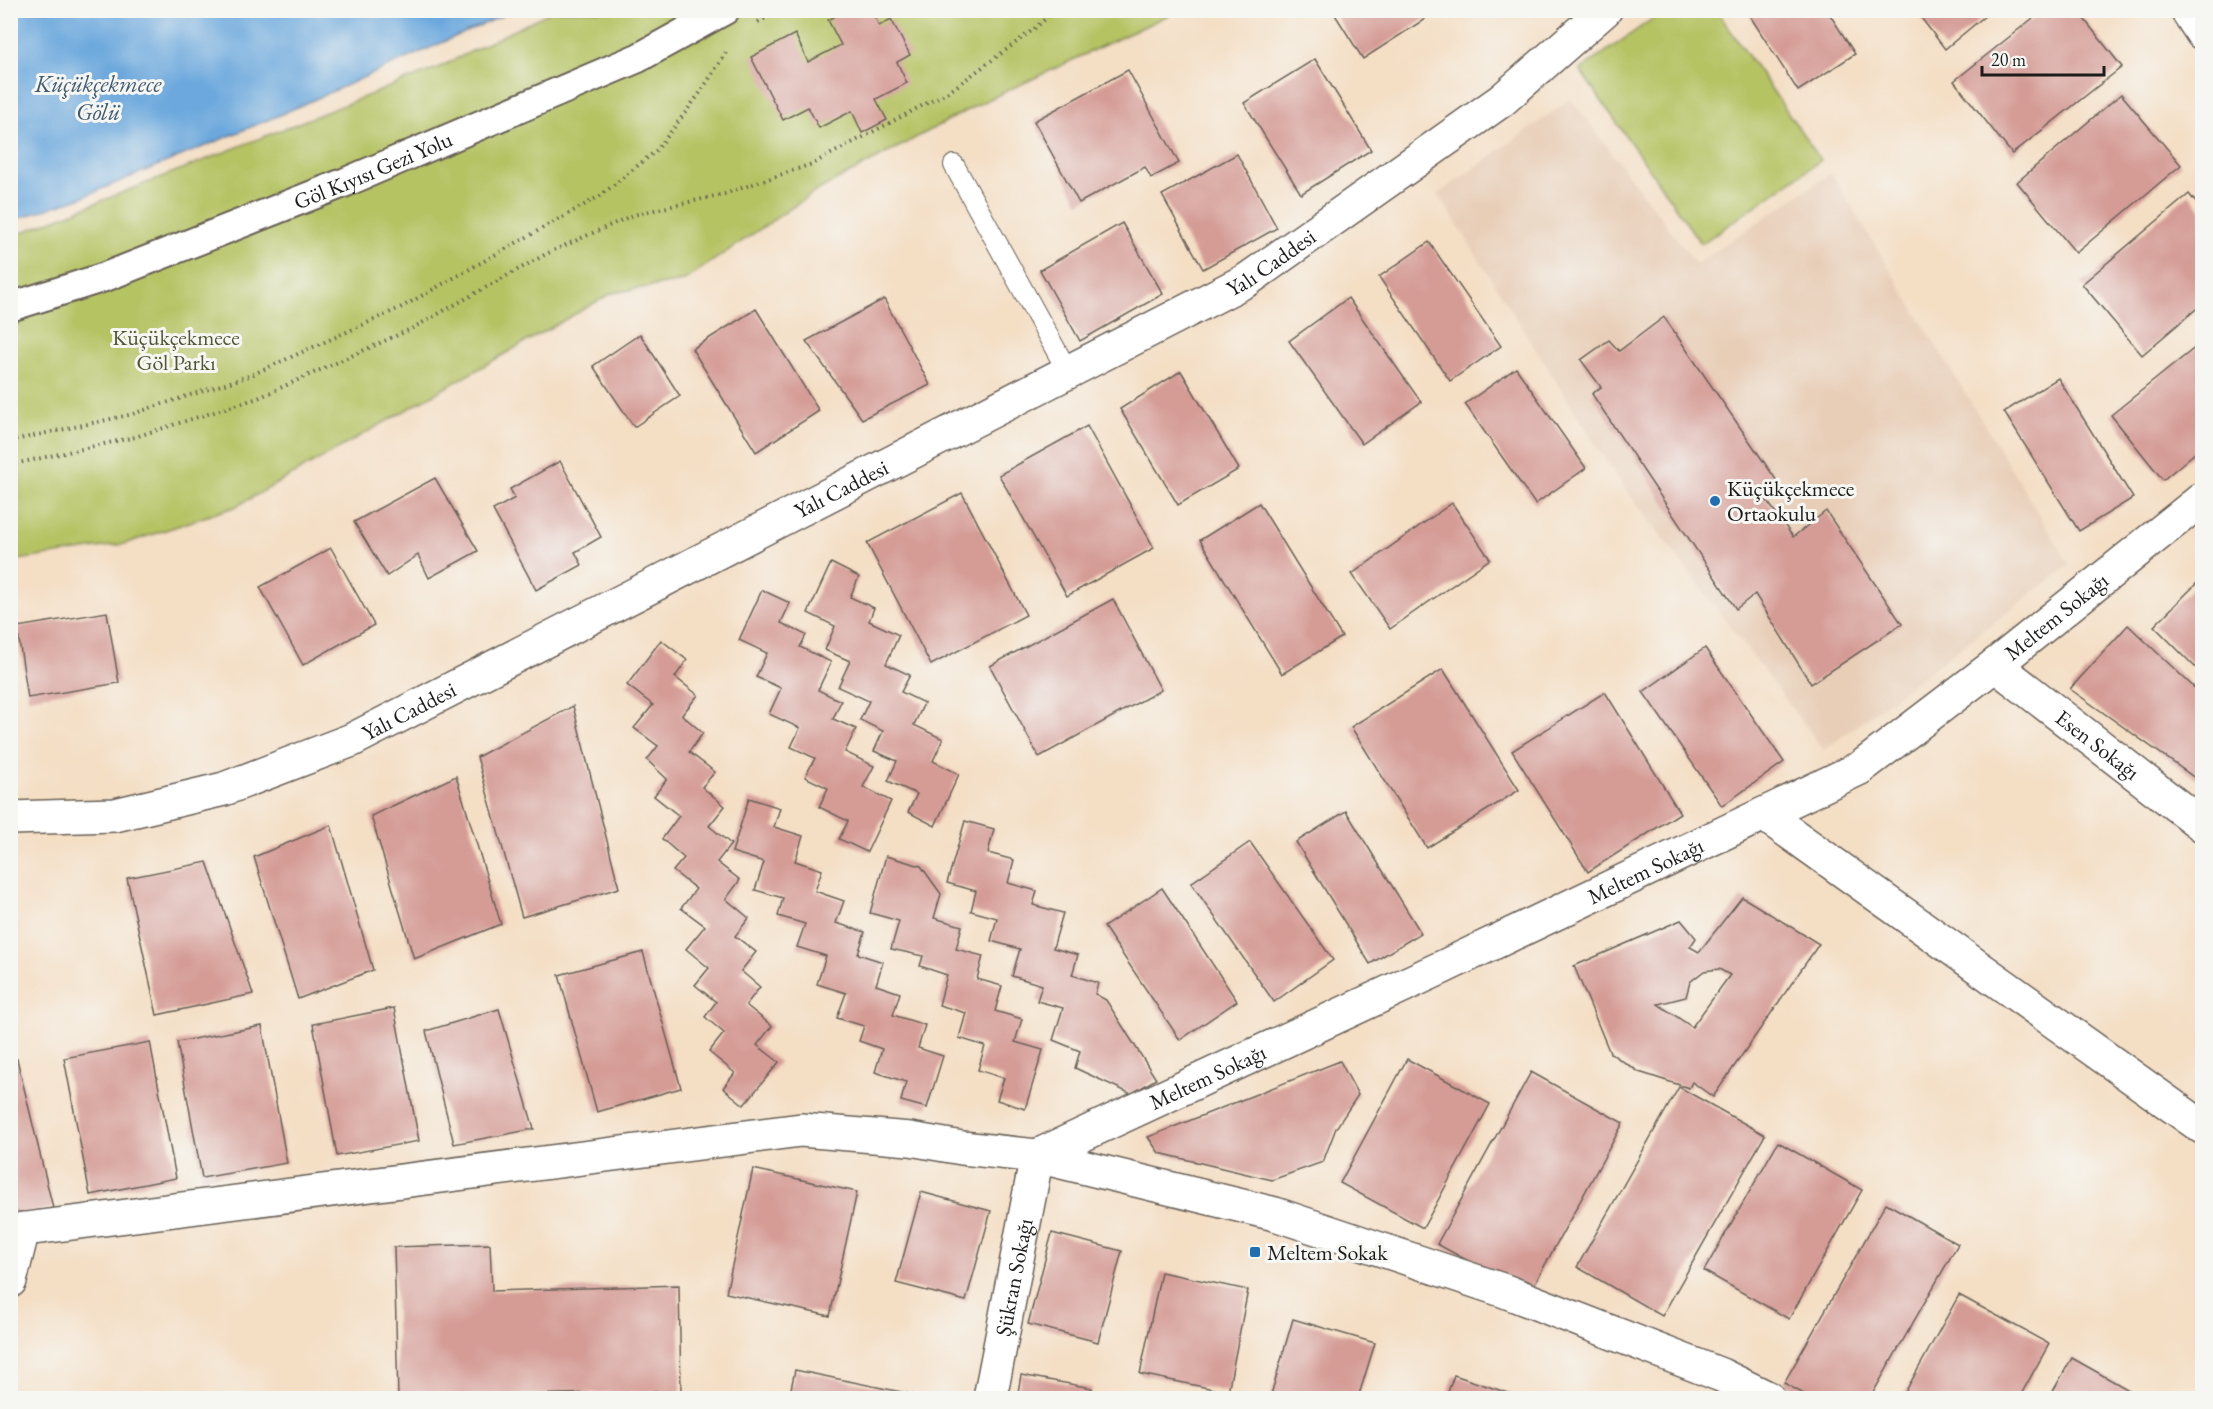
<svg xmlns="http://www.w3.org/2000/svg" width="2213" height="1409" viewBox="0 0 2213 1409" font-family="'EB Garamond',serif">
  <rect width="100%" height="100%" fill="#f6f6f2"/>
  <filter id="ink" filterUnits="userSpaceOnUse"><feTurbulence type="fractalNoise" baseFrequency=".0167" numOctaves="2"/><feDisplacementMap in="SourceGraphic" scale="12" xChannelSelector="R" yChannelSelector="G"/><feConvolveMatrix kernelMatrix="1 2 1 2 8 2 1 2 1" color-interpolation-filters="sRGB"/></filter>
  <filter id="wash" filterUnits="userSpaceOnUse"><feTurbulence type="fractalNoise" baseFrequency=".008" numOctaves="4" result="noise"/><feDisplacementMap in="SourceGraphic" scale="24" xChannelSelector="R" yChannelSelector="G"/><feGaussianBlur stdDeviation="1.35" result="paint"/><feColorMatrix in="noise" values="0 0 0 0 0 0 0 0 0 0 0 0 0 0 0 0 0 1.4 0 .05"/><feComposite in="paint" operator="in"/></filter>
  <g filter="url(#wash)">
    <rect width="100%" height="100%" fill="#f4dec4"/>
    <!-- built -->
    <path fill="#e8ceb7" d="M1571,99L1696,264L1831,173L2070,565L1824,750L1615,475L1438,194Z"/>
    <!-- green -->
    <g fill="#b6c364" stroke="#697040" stroke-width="1.5">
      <path d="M1665,10L1717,11L1821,160L1701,244L1580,70Z"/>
      <path d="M552,11H1177L979,104L818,190L683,281L612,293L237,506L124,544L11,561L10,237L440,67Z"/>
    </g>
    <!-- water -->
    <path fill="#6ca8dd" stroke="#44627c" stroke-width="1.5" d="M10,11L11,10L513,11L275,117L80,198L11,221Z"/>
    <g id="blocks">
      <!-- building -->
      <g fill="#d59c96" fill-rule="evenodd">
        <path d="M846,10H872L879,26L891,19L910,55L897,62L907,83L876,99L887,120L862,133L852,111L819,128L808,107L783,120L751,57L795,34L808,62L841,45L828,20Z"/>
        <path d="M1332,10H1420L1425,19L1363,59Z"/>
        <path d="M1746,10H1827L1855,54L1798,91Z"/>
        <path d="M1915,10H1992L1945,49Z"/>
        <path d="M2043,10H2077L2122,67L2012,154L1954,81Z"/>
        <path d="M1315,59L1371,150L1301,194L1244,103Z"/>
        <path d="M1128,70L1179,163L1151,178L1145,167L1079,203L1034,121Z"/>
        <path d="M2121,94L2181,165L2076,253L2017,182Z"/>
        <path d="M1237,154L1277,228L1203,269L1162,195Z"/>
        <path d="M2189,194L2202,210V304L2142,355L2082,284Z"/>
        <path d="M1122,223L1163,294L1080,341L1040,270Z"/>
        <path d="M1429,242L1501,346L1450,381L1379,277Z"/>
        <path d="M1348,298L1421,402L1362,444L1289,341Z"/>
        <path d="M884,299L930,385L862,419L806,341Z"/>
        <path d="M756,309L819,411L756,452L692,349Z"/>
        <path d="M1664,317L1777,481L1760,491L1793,537L1826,511L1902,624L1811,684L1755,594L1736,609L1592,394L1601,387L1581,360L1609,340L1619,351Z"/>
        <path d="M640,334L680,396L634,427L593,366Z"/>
        <path d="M2202,342V447L2163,480L2111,415Z"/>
        <path d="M1516,368L1586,468L1535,504L1465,404Z"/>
        <path d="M1181,371L1239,469L1178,505L1120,409Z"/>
        <path d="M2058,378L2133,498L2079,531L2004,412Z"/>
        <path d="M1087,426L1154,548L1067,596L999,475Z"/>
        <path d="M560,461L601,537L575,552L582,565L536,590L493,510L515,498L510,489Z"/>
        <path d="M435,478L478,551L429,578L418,555L387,576L354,522Z"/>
        <path d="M962,493L1026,615L931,665L867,543Z"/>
        <path d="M1259,503L1342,637L1282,674L1200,540Z"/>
        <path d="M1452,503L1490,559L1390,629L1352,574Z"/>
        <path d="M331,548L374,625L303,665L260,587Z"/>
        <path d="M831,563L859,577L850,597L874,608L869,621L899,635L886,664L910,675L901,692L924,703L914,725L943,739L933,761L959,774L935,826L908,812L917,794L888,781L897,761L874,751L883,731L860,720L869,701L838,687L850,661L825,650L835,626L808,613Z"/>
        <path d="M2202,578V674L2154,626Z"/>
        <path d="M762,590L790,603L781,623L806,635L800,647L831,662L818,690L841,701L833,719L856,729L845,752L874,766L863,787L891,801L867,852L839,839L848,821L819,807L828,788L805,777L815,758L791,747L800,728L769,714L781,688L756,677L767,653L739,640Z"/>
        <path d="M1113,599L1161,690L1039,757L990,666Z"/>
        <path d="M107,612L119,683L28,698L17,627Z"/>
        <path d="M2128,625L2202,695V783L2070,689Z"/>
        <path d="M661,640L687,660L675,677L698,695L682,715L703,733L689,752L715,772L702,787L725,806L709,826L731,844L717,862L740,880L726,899L749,918L735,936L756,952L741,971L760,987L746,1005L772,1026L757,1045L779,1062L744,1105L723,1088L735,1073L709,1052L724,1033L705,1017L716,1002L695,985L709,968L686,949L705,926L681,908L696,889L673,871L684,858L662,839L679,816L654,796L667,779L647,760L658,746L634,728L653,705L627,685Z"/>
        <path d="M1705,648L1784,762L1722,806L1643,692Z"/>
        <path d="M1443,669L1519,790L1427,848L1351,727Z"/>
        <path d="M1605,692L1680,813L1588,872L1512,751Z"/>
        <path d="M573,706L619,888L522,917L477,757Z"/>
        <path d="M456,776L501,924L414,959L371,816Z"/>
        <path d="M749,798L780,808L774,827L803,836L795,861L822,870L815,891L844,901L836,923L865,932L858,954L883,962L876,985L900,993L893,1015L925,1025L918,1048L943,1056L927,1108L901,1101L906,1082L875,1072L882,1049L859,1041L864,1026L837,1018L846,993L817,984L826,956L797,947L805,924L778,916L783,898L755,890L764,862L732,852Z"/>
        <path d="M1346,811L1421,933L1370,964L1296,842Z"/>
        <path d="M965,821L994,829L988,853L1014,860L1008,883L1037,891L1033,905L1063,913L1053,948L1078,955L1072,975L1098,983L1095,994L1106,1000L1156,1079L1131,1094L1075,1068L1080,1051L1053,1040L1063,1008L1037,1001L1042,985L1012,976L1020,949L991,941L997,918L971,911L976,891L947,883Z"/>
        <path d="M331,825L373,970L298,999L254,857Z"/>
        <path d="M1250,842L1333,960L1274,1002L1191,883Z"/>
        <path d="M886,856L921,866L941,894L934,918L962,926L956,949L983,956L977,979L1002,986L995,1011L1022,1019L1015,1042L1043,1050L1025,1109L997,1100L1004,1078L978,1070L985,1046L959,1038L966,1013L939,1005L947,975L920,966L923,956L891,949L899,921L870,913Z"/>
        <path d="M207,862L253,994L157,1015L127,878Z"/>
        <path d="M1162,888L1237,1001L1180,1040L1104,927Z"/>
        <path d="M1742,897L1819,944L1713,1097L1692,1082L1689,1088L1639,1072L1610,1053L1574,966L1681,920L1696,938L1690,947L1699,952ZM1719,969L1730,975L1692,1027L1658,1004L1686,997L1690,982L1704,971Z"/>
        <path d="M643,952L681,1088L597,1112L559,975Z"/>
        <path d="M394,1008L419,1141L337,1156L313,1024Z"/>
        <path d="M499,1009L534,1129L454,1144L426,1031Z"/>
        <path d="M262,1026L287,1163L202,1178L177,1042Z"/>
        <path d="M150,1042L176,1178L90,1195L64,1058Z"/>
        <path d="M17,1059L53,1208L10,1216V1061Z"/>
        <path d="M1407,1059L1490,1104L1423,1228L1340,1183Z"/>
        <path d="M1340,1061L1358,1095L1336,1128L1323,1162L1272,1180L1159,1153L1148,1137Z"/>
        <path d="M1531,1072L1623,1123L1529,1294L1437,1244Z"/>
        <path d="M1679,1087L1765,1135L1662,1316L1577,1267Z"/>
        <path d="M1778,1142L1862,1190L1789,1319L1704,1271Z"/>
        <path d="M753,1169L857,1192L830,1316L726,1293Z"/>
        <path d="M921,1192L991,1211L966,1301L896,1283Z"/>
        <path d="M1886,1203L1958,1244L1870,1398H1811L1784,1383Z"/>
        <path d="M1052,1233L1122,1251L1098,1342L1028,1324Z"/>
        <path d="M490,1244L492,1291L679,1285L681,1391L398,1398L394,1247Z"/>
        <path d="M1161,1272L1248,1290L1228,1392L1140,1374Z"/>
        <path d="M1959,1295L2049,1344L2019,1398H1902Z"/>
        <path d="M1293,1319L1375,1343L1358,1398H1270Z"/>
        <path d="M2072,1358L2143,1398H2049Z"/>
        <path d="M795,1370L926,1397V1398H789Z"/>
        <path d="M1021,1375L1092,1388L1090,1398H1017Z"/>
        <path d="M1454,1375L1523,1398H1446Z"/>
      </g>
    </g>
  </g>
  <g filter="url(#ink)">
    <use href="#blocks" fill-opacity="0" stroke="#686057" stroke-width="1.5"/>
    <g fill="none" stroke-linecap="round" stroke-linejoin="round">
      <defs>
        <path id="service" d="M954,165L1068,372"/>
        <g id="pedestrian">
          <path id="s1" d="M10,307L105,277L346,182L638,58L725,10"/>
        </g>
        <g id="minor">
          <path d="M2187,10L2202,33"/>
          <path id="s2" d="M1995,665L2202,825"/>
          <path d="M1765,815L2202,1127"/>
          <path id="s3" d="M10,818L115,815L224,789L352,740L1247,280L1502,100L1605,10"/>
          <path id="s4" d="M990,1398L1037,1156"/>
        </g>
        <g id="tertiary">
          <path id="s5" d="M1037,1156L1443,967L1860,768L1995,665L2202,499"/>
          <path d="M10,1231L801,1130L910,1139L962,1148L1037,1156L1275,1214L1505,1291L1721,1375L1768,1398"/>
          <path d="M10,1281L23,1229"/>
        </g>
      </defs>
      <!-- service casing -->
      <use href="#service" stroke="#686057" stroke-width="22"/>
      <!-- pedestrian casing -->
      <use href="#pedestrian" stroke="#686057" stroke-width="32"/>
      <!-- minor casing -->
      <use href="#minor" stroke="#686057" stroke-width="36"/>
      <!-- tertiary casing -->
      <use href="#tertiary" stroke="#686057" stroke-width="36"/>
      <!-- path -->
      <g stroke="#686057" stroke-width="4" stroke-dasharray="1.5 4.5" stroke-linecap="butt">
        <path d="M758,22L782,10"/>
        <path d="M10,441L129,415L249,376L400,308L600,196L657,150L700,93L727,51"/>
        <path d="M10,465L135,437L258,398L411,329L548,253L633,215L724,194L812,164L950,91L1033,30L1055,10"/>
      </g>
      <!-- service -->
      <use href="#service" stroke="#fff" stroke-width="20"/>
      <!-- pedestrian -->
      <use href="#pedestrian" stroke="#fff" stroke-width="28"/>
      <!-- minor -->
      <use href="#minor" stroke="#fff" stroke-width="33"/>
      <!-- tertiary -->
      <use href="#tertiary" stroke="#fff" stroke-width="33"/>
    </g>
  </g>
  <!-- markers -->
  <g fill="#1f6fb2" stroke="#f6f6f2" stroke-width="2">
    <circle cx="1715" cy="501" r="6"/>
    <rect x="1249" y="1246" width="12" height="12" rx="3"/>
  </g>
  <g text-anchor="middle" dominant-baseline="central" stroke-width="6" stroke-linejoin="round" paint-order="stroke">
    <!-- street labels -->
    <g font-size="22" fill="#1c1c1c" stroke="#f6f6f2">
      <text stroke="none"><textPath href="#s1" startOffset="388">Göl Kıyısı Gezi Yolu</textPath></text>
      <text stroke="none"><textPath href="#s3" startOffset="1390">Yalı Caddesi</textPath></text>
      <text stroke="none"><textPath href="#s3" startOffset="904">Yalı Caddesi</textPath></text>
      <text stroke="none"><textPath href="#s5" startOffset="1158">Meltem Sokağı</textPath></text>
      <text stroke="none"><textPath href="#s3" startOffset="418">Yalı Caddesi</textPath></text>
      <text stroke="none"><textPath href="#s2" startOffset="130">Esen Sokağı</textPath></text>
      <text stroke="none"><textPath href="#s5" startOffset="672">Meltem Sokağı</textPath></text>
      <text stroke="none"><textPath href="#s5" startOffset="188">Meltem Sokağı</textPath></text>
      <text stroke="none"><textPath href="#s4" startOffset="123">Şükran Sokağı</textPath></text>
    </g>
    <!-- park labels -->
    <g font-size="22" fill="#525635" stroke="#f6f6f2">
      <text x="176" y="337">Küçükçekmece<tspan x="176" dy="25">Göl Parkı</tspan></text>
    </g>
    <!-- poi labels -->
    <g font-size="22" fill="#1c1c1c" stroke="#f6f6f2" text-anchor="start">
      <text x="1727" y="488">Küçükçekmece<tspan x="1727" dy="25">Ortaokulu</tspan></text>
      <text x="1267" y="1252">Meltem Sokak</text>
    </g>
    <!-- water labels -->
    <g font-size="24" font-style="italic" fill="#405b73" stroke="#f6f6f2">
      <text x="98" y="83">Küçükçekmece<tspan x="98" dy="28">Gölü</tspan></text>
    </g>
  </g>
  <!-- margin -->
  <rect width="2213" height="1409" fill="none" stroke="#f6f6f2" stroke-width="36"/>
  <!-- scale -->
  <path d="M1982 66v9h122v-9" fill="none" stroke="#1c1c1c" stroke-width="3"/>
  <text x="1991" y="66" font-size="18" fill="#1c1c1c" stroke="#f6f6f2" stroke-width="4.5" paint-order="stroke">20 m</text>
</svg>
